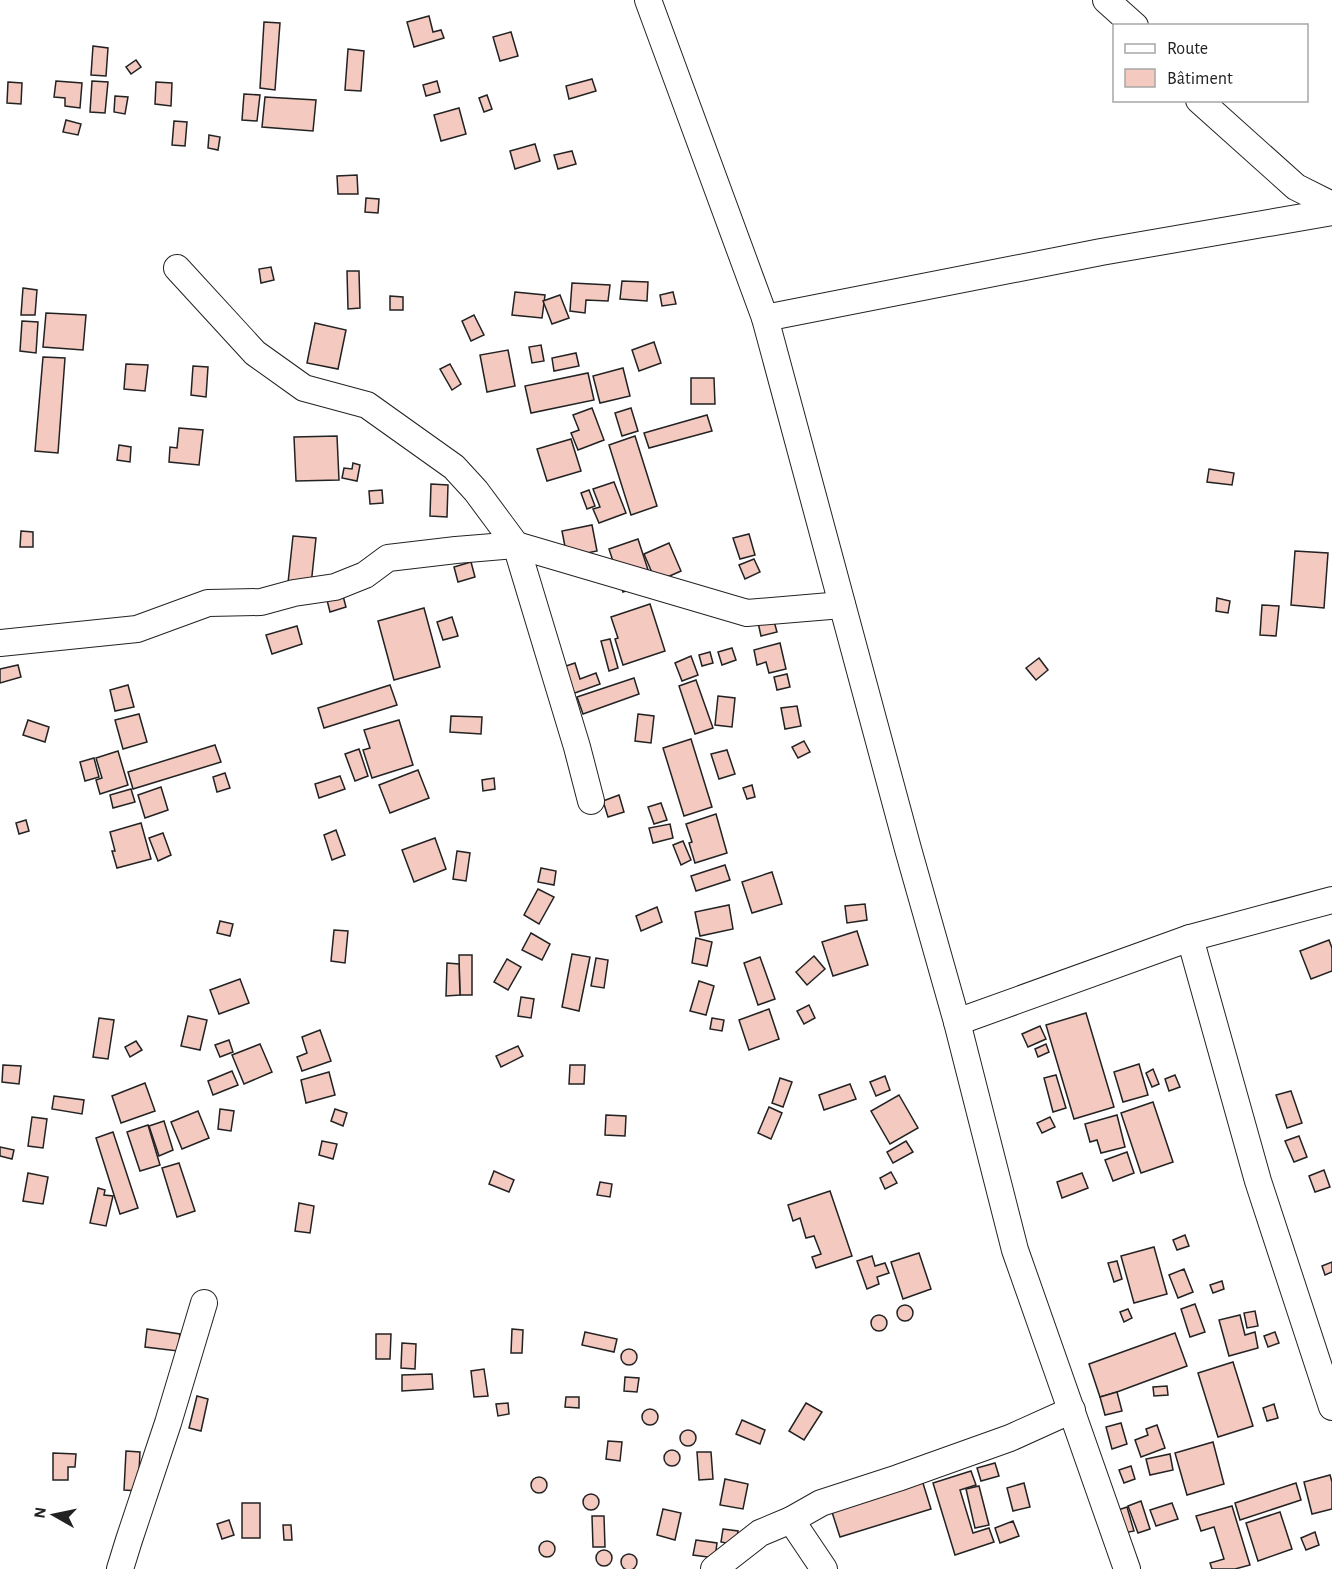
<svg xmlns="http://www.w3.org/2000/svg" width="1332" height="1569" viewBox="0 0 1332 1569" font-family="'Alegreya Sans',sans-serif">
  <rect width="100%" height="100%" fill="#fff"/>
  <!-- building -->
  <g fill="#f3c9c0" stroke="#222" stroke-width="1.5">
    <path d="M429,16L433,32L441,30L444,38L414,47L407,22Z"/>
    <path d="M264,22L280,23L275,90L260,88Z"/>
    <path d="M511,32L518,56L500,61L493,37Z"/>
    <path d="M93,46L108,48L106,76L91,75Z"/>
    <path d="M348,49L364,51L361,91L345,90Z"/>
    <path d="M136,60L141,67L131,74L126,67Z"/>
    <path d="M592,79L596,91L569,99L566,86Z"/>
    <path d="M56,81L82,83L80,108L65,106V98L54,97Z"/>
    <path d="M92,81L108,82L105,113L90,112Z"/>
    <path d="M437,81L440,92L426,96L423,85Z"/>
    <path d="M8,82L22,83L21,104L7,103Z"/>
    <path d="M156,82L172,83L171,106L155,104Z"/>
    <path d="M244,94L260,95L257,121L242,120Z"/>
    <path d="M487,95L492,109L484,112L479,98Z"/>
    <path d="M115,96L128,97L125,114L114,112Z"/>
    <path d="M265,97L316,100L313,131L262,127Z"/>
    <path d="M459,108L466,134L441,141L434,115Z"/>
    <path d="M66,120L81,124L78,135L63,132Z"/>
    <path d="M174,121L187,122L185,146L172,145Z"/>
    <path d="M209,135L220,137L218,150L208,148Z"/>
    <path d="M535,144L540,161L515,169L510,151Z"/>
    <path d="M572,151L576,164L558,169L554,155Z"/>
    <path d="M357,175L358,194H338L337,176Z"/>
    <path d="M366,198L379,199L378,213L365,212Z"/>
    <path d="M271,267L274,280L261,283L259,269Z"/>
    <path d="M347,271H359L360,308L348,309Z"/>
    <path d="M622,281L648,282L647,301L620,299Z"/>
    <path d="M572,283L610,285L608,301L586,300L585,313L570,311Z"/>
    <path d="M23,288L37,290L35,315H21Z"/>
    <path d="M515,292L545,295L542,318L512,315Z"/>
    <path d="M673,292L676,304L662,306L660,295Z"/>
    <path d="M560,295L569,318L552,324L543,301Z"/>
    <path d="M390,296L403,297V310H390Z"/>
    <path d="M46,313L86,315L83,350L43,347Z"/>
    <path d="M474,315L484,335L471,341L462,321Z"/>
    <path d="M22,321L38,322L36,353L20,351Z"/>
    <path d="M315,323L346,330L338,369L307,363Z"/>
    <path d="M654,342L661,363L639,371L632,350Z"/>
    <path d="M541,345L544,361L532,363L529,347Z"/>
    <path d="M508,350L515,386L487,392L480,355Z"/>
    <path d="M576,353L579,366L554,371L552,358Z"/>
    <path d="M43,357L65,358L58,453L35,451Z"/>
    <path d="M126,364L148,365L145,391L124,389Z"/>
    <path d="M450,364L461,384L452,390L440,369Z"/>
    <path d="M193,366L208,367L206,397L191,395Z"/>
    <path d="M623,368L630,396L600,403L593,376Z"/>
    <path d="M588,373L594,400L531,413L525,386Z"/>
    <path d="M691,378H714L715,404H691Z"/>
    <path d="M592,408L604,440L578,450L571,433L579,430L573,415Z"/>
    <path d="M631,408L638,431L622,436L615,413Z"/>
    <path d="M707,415L712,431L649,448L644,433Z"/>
    <path d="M179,428L203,430L199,465L169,462L170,447L177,448Z"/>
    <path d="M337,436L339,480L296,481L294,437Z"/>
    <path d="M635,436L657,506L631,515L609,445Z"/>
    <path d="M571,439L581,471L547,481L537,449Z"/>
    <path d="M119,445L131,447L130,462L117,460Z"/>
    <path d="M353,463L360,465L357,481L342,478L344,468L352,469Z"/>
    <path d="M1209,469L1234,473L1232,485L1207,482Z"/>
    <path d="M614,482L626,513L599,523L593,509L600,507L593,489Z"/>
    <path d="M431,484L448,485L447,517L430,516Z"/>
    <path d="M382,490L383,503L370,504L369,491Z"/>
    <path d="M589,490L595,506L587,509L581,493Z"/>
    <path d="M592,525L597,551L567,557L562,531Z"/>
    <path d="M21,531L33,532V547H20Z"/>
    <path d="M749,534L755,555L740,559L733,538Z"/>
    <path d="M293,536L316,538L311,585L288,583Z"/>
    <path d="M638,539L652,582L623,592L609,549Z"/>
    <path d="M669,543L681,571L656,582L644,554Z"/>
    <path d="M1295,551L1328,553L1324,608L1291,605Z"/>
    <path d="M754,559L760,572L745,579L739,565Z"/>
    <path d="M471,562L475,577L458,582L454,567Z"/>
    <path d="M342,592L346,607L330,612L326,596Z"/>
    <path d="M1217,598L1230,601L1228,613L1216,611Z"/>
    <path d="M650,604L665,651L623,665L615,639L618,638L611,617Z"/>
    <path d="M1262,605L1279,606L1276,636L1260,635Z"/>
    <path d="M424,608L440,667L394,680L378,621Z"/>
    <path d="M772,614L777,632L761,636L757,618Z"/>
    <path d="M452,617L458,636L443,640L437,622Z"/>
    <path d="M297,626L302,644L272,654L266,635Z"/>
    <path d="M610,639L618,668L609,671L601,641Z"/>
    <path d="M780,643L786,669L769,673L766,662L757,665L754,650Z"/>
    <path d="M732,648L736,660L722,665L718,652Z"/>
    <path d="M710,652L713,663L702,666L699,655Z"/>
    <path d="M691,656L698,675L682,681L675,663Z"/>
    <path d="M1039,658L1048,670L1036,680L1026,668Z"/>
    <path d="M575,663L580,679L596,673L600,684L572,694L563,667Z"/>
    <path d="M18,665L21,677L0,683V669Z"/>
    <path d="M787,674L790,687L777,690L774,677Z"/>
    <path d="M634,678L639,694L583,714L577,697Z"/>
    <path d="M696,680L713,728L695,734L679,686Z"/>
    <path d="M128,685L134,707L115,711L110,690Z"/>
    <path d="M390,685L397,705L324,728L318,708Z"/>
    <path d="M718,696L735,698L732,727L715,725Z"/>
    <path d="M797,706L801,726L785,729L781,708Z"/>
    <path d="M139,714L147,742L123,749L115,720Z"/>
    <path d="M638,714L654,716L651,743L635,741Z"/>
    <path d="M451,716L482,717L481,734L450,732Z"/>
    <path d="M28,720L49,727L45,742L23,735Z"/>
    <path d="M399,720L413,765L372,778L363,750L370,748L364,730Z"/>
    <path d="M691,739L712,807L684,816L663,748Z"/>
    <path d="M804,741L810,752L798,758L792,747Z"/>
    <path d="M215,745L221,762L133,789L128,772Z"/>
    <path d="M359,749L368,776L355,781L345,754Z"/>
    <path d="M727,750L735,774L719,779L711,754Z"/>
    <path d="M118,751L128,785L100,794L96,780L102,778L96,758Z"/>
    <path d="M94,758L99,777L85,781L80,762Z"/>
    <path d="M418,770L429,798L390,813L379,785Z"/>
    <path d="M225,773L230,788L217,792L213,777Z"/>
    <path d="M340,776L345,789L319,798L315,784Z"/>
    <path d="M494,778L495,789L483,791L482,780Z"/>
    <path d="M752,785L755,797L747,799L743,788Z"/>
    <path d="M161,787L168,810L145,818L138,795Z"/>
    <path d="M131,789L135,802L113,808L110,795Z"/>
    <path d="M619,795L624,812L608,817L603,801Z"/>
    <path d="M661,803L667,820L654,824L648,807Z"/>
    <path d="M716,814L727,853L695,863L689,843L692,842L686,824Z"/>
    <path d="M26,820L29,831L19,834L16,823Z"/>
    <path d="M141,823L151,859L117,868L112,851H115L110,832Z"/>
    <path d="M670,824L673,838L653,843L649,828Z"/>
    <path d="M336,830L345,855L332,860L324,835Z"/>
    <path d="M163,833L171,855L158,861L149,838Z"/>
    <path d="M435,838L446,869L414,882L402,850Z"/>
    <path d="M683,841L691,860L681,865L673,845Z"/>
    <path d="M457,851L470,853L466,881L453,879Z"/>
    <path d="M725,865L730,880L696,891L691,876Z"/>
    <path d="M541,868L556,871L554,885L538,882Z"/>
    <path d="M772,872L782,904L752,913L742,882Z"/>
    <path d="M538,889L554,897L539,924L524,915Z"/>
    <path d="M865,904L867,920L847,923L845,906Z"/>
    <path d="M729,905L733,929L700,936L695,912Z"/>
    <path d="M657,907L662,922L641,931L636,916Z"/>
    <path d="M220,921L233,924L230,936L217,933Z"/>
    <path d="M334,930L348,931L345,963L331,961Z"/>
    <path d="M857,931L868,965L833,976L822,942Z"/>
    <path d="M531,933L550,944L542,960L522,950Z"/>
    <path d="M696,938L712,942L707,966L692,963Z"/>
    <path d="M1329,940L1332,948V971L1311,979L1300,951Z"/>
    <path d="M572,954L590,957L579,1011L562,1007Z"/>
    <path d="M459,955H472V995H460Z"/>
    <path d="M814,956L825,969L807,985L796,972Z"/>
    <path d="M760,957L775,999L758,1005L744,963Z"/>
    <path d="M596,958L608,960L604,988L591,986Z"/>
    <path d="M507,959L521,967L508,990L494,982Z"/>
    <path d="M447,963L459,964L460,995L446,996Z"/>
    <path d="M240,979L249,1003L219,1014L210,990Z"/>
    <path d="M699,981L714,986L706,1015L690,1011Z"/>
    <path d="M521,997L534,999L531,1018L518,1016Z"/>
    <path d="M809,1005L815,1018L804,1024L797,1011Z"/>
    <path d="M769,1009L779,1039L749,1050L739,1020Z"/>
    <path d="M1086,1013L1114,1107L1074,1119L1046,1025Z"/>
    <path d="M188,1016L207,1020L200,1050L181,1046Z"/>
    <path d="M99,1018L114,1020L108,1059L93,1057Z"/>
    <path d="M712,1018L724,1020L722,1031L710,1029Z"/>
    <path d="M1040,1026L1046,1039L1028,1047L1022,1034Z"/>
    <path d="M320,1030L331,1061L302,1071L297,1057L307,1053L302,1037Z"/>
    <path d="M229,1040L233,1052L220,1057L215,1045Z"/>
    <path d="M136,1041L142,1050L130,1057L125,1047Z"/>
    <path d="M260,1044L272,1072L244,1084L232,1055Z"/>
    <path d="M1046,1044L1049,1052L1038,1057L1035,1049Z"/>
    <path d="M518,1046L523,1056L501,1067L496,1056Z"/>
    <path d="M1139,1064L1148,1095L1123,1102L1114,1072Z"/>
    <path d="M3,1065L21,1066L19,1084L2,1082Z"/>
    <path d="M570,1065H585L584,1084H569Z"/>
    <path d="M1153,1069L1159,1084L1152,1087L1146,1073Z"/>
    <path d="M232,1071L238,1085L213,1095L208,1081Z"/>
    <path d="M329,1072L335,1095L306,1103L301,1080Z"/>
    <path d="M1056,1075L1066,1108L1053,1112L1044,1078Z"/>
    <path d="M1175,1075L1180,1087L1169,1091L1165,1079Z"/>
    <path d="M885,1076L890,1090L876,1096L870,1082Z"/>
    <path d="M780,1078L792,1082L783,1107L772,1103Z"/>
    <path d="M145,1083L155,1111L121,1123L112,1096Z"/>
    <path d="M850,1084L856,1099L824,1110L819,1095Z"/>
    <path d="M1291,1091L1302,1123L1287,1128L1276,1095Z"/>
    <path d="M899,1095L918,1128L890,1144L871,1111Z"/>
    <path d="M54,1096L84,1100L82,1114L52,1109Z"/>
    <path d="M1153,1102L1173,1162L1141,1173L1121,1113Z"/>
    <path d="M769,1107L782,1113L771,1139L758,1133Z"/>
    <path d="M220,1109L234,1111L231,1131L218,1129Z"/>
    <path d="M335,1109L347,1113L343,1126L331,1121Z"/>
    <path d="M198,1111L209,1138L182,1149L171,1122Z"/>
    <path d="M606,1115L626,1116L625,1136L605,1135Z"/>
    <path d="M1117,1115L1125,1147L1101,1153L1097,1140L1090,1142L1085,1124Z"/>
    <path d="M32,1117L47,1119L43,1148L28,1146Z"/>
    <path d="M1050,1117L1055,1127L1042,1133L1037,1123Z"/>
    <path d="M164,1121L173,1150L159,1156L149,1126Z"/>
    <path d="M148,1125L160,1165L140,1171L127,1132Z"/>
    <path d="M113,1132L138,1208L120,1214L96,1138Z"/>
    <path d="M1299,1136L1307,1157L1294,1162L1285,1141Z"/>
    <path d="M322,1141L337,1144L333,1159L319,1155Z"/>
    <path d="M906,1141L913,1152L893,1163L887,1152Z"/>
    <path d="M0,1147L14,1150L12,1159L0,1156Z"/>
    <path d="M1127,1152L1134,1173L1113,1181L1105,1160Z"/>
    <path d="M179,1163L195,1211L177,1217L162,1168Z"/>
    <path d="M1324,1170L1330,1187L1315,1192L1309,1176Z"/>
    <path d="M494,1171L514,1180L509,1192L489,1184Z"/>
    <path d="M891,1172L897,1183L885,1189L880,1178Z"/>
    <path d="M28,1173L48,1177L43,1204L23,1201Z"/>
    <path d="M1082,1173L1088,1188L1062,1198L1057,1182Z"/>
    <path d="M600,1182L612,1184L610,1197L597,1195Z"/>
    <path d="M98,1188L105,1190L104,1195L113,1196L106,1226L90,1223Z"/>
    <path d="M830,1191L852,1256L816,1268L812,1257L821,1254L814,1236L806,1238L800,1218L793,1221L788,1205Z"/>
    <path d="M299,1203L314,1206L310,1233L295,1231Z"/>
    <path d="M1185,1235L1189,1246L1177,1250L1173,1240Z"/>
    <path d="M1154,1247L1167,1294L1134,1303L1121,1256Z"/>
    <path d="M919,1253L931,1289L903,1299L891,1262Z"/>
    <path d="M872,1256L875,1266L885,1263L889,1273L877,1277L879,1284L867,1289L857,1261Z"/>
    <path d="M1117,1261L1122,1279L1114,1282L1108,1263Z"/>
    <path d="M1332,1262V1272L1325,1275L1322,1266Z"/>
    <path d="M1184,1269L1193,1292L1178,1298L1169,1275Z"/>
    <path d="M1222,1281L1224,1289L1213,1293L1210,1285Z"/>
    <path d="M1195,1304L1205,1332L1190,1337L1181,1309Z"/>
    <circle cx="905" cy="1313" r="8"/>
    <path d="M1128,1309L1132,1318L1124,1322L1120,1312Z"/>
    <path d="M1255,1311L1258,1326L1247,1328L1244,1313Z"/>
    <circle cx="879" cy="1323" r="8"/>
    <path d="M1240,1315L1245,1335L1255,1332L1258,1348L1229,1356L1219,1320Z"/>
    <path d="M147,1329L180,1334L178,1351L145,1347Z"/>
    <path d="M512,1329L523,1330L522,1353H511Z"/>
    <path d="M585,1332L617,1339L614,1352L582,1345Z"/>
    <path d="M1275,1332L1279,1343L1268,1347L1264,1336Z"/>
    <path d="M1175,1333L1187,1366L1117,1392L1100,1397L1089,1364Z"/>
    <path d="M376,1334H391L390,1359H376Z"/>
    <path d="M402,1343L416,1344L415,1369L401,1368Z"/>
    <circle cx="629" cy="1357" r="8"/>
    <path d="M1233,1362L1253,1426L1218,1437L1198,1373Z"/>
    <path d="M484,1369L488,1396L474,1397L471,1371Z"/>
    <path d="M432,1374L433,1389L402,1391V1375Z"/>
    <path d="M625,1377L639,1378L637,1392L624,1391Z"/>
    <path d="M1167,1386L1168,1395L1154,1396L1153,1387Z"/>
    <path d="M1117,1392L1122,1411L1105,1415L1100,1397Z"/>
    <path d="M197,1396L208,1399L201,1431L189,1428Z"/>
    <path d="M566,1397H579V1408L565,1407Z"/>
    <path d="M508,1403L509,1414L498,1416L496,1404Z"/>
    <path d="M806,1403L822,1412L804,1440L789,1431Z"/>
    <path d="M1274,1404L1278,1418L1267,1421L1263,1408Z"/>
    <circle cx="650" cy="1417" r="8"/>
    <path d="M742,1420L765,1430L760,1444L736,1434Z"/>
    <path d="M1121,1423L1127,1444L1112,1449L1106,1427Z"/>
    <path d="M1157,1425L1165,1448L1141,1457L1135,1440L1148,1435L1146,1429Z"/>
    <circle cx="688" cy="1438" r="8"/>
    <path d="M608,1441L622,1442L620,1461L606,1459Z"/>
    <path d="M1213,1442L1224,1484L1187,1495L1175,1453Z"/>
    <circle cx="672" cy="1458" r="8"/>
    <path d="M126,1451L140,1452L138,1491L124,1490Z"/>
    <path d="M697,1452H711L713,1479L699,1480Z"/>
    <path d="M53,1453L76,1454L75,1467H68V1480H53Z"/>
    <path d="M1170,1454L1173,1470L1150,1475L1146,1459Z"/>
    <path d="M995,1463L999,1476L981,1481L977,1468Z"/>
    <path d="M1131,1466L1135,1479L1124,1483L1119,1470Z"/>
    <path d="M971,1471L976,1485L960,1490L973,1533L989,1528L994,1542L955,1555L933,1483Z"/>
    <path d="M1330,1475L1332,1482V1509L1312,1514L1304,1482Z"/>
    <circle cx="539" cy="1485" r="8"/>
    <path d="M725,1479L748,1484L743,1509L720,1505Z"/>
    <path d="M922,1480L931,1509L840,1537L831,1509Z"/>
    <path d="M1024,1483L1030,1507L1013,1511L1007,1488Z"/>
    <path d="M1296,1483L1301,1500L1240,1520L1235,1503Z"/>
    <path d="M979,1486L989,1525L975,1528L966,1489Z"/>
    <circle cx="591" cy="1502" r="8"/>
    <path d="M1141,1501L1150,1529L1138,1533L1128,1506Z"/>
    <rect x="242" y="1503" width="18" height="35"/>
    <path d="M1172,1503L1178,1519L1156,1526L1150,1510Z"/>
    <path d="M1232,1506L1250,1565L1235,1569H1212L1210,1563L1224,1559L1214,1527L1201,1531L1196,1516Z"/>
    <path d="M1127,1507L1134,1531L1124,1533L1118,1510Z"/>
    <path d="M663,1509L681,1513L675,1540L657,1535Z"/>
    <path d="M1280,1512L1292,1549L1258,1561L1246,1523Z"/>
    <path d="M592,1516H604L605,1547H593Z"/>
    <path d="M229,1520L234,1535L222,1539L217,1524Z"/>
    <path d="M1013,1521L1019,1536L1000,1543L995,1528Z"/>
    <path d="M283,1525H291L292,1540H284Z"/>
    <path d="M723,1529L738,1531L736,1545L721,1542Z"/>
    <path d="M1315,1532L1319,1545L1306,1550L1301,1538Z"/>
    <path d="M696,1540L717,1543L715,1558L693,1555Z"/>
    <circle cx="547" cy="1549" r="8"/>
    <circle cx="604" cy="1558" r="8"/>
    <circle cx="629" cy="1562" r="8"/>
  </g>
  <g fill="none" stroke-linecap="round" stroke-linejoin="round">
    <defs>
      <g id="street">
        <path d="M648,0L765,318L908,849L957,1022L1015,1250L1127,1569"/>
        <path d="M1106,0L1135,26"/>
        <path d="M1199,100L1296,187L1332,205"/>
        <path d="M177,268L255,353L304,388L367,405L454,467L476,491L516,545L577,747L591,801"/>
        <path d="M765,318L1101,252L1332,212"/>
        <path d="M0,643L137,629L208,603L261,602L294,593L335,587L365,575L388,558L456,550L516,545L747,613L842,605"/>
        <path d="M1190,938L1258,1181L1332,1407"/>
        <path d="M957,1022L1190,938L1332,900"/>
        <path d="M791,1520L824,1569"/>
        <path d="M120,1569L129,1540L168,1423L204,1303"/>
        <path d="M714,1569L760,1533L791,1520L821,1503L898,1478L1010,1438L1072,1410"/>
      </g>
    </defs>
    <!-- street casing -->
    <use href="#street" stroke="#222" stroke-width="28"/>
    <!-- street -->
    <use href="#street" stroke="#fff" stroke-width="26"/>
  </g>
  <!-- legend -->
  <rect x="1113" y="24" width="195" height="78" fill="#ffffff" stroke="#a7a7a7" stroke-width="1.5"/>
  <rect x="1125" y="44" width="30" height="9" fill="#ffffff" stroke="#a7a7a7" stroke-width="1.5"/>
  <text x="1167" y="54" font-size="18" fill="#222222">Route</text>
  <rect x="1125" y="69" width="30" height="18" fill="#f3c9c0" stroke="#a7a7a7" stroke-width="1.5"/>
  <text x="1167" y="84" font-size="18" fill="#222222">Bâtiment</text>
  <!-- north arrow -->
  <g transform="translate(54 1515) rotate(279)" stroke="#ffffff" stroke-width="4.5" paint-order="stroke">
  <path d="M0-4.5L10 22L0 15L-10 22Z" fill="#222222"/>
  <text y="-9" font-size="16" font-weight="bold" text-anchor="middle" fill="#222222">N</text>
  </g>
</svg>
